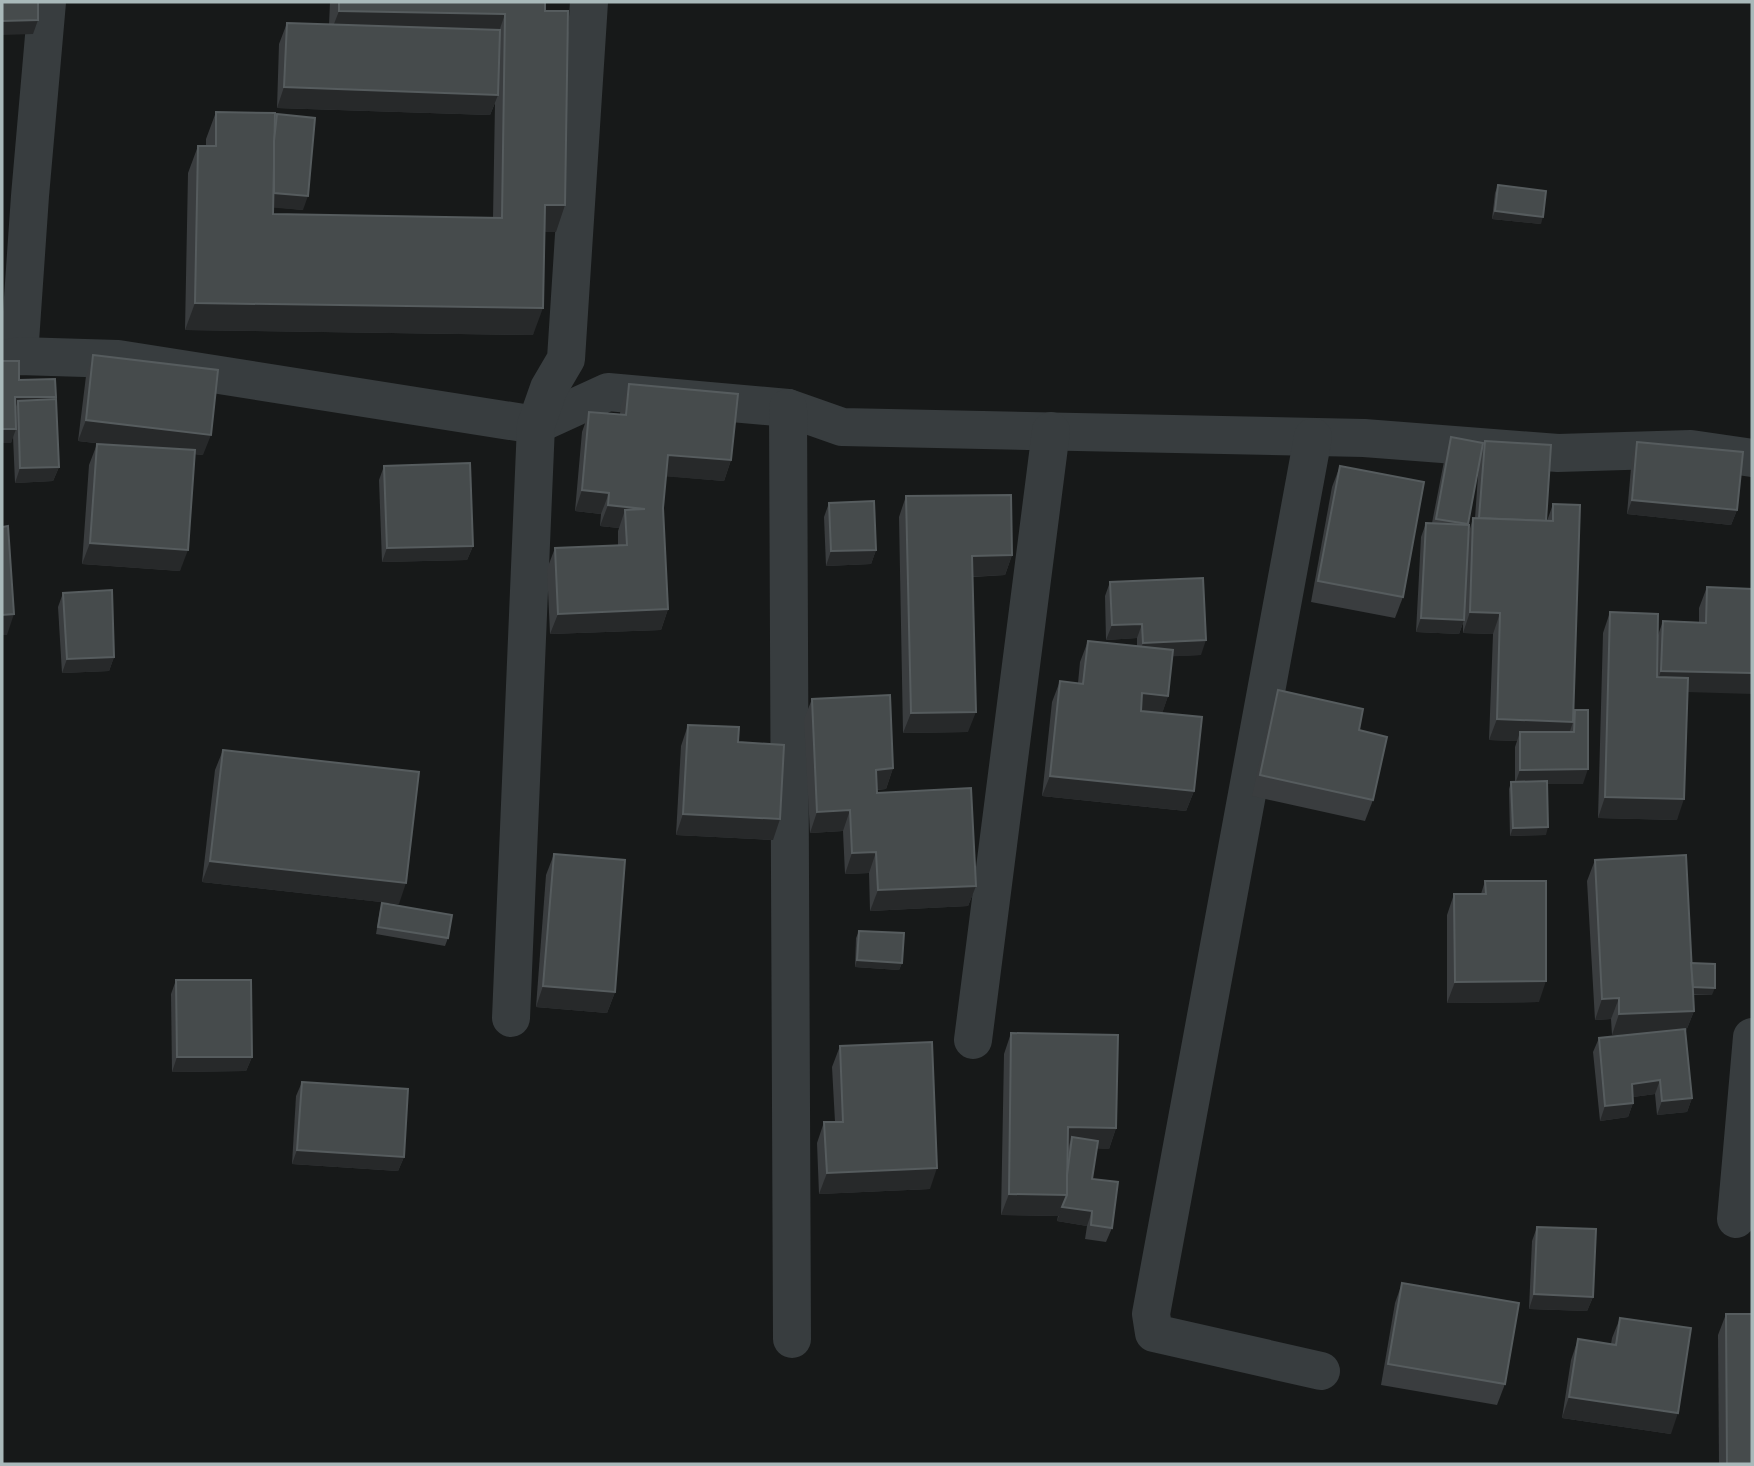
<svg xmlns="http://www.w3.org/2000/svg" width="1754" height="1466" viewBox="0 0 1754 1466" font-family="'Sofia Sans Condensed',sans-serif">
  <rect width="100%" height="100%" fill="#171919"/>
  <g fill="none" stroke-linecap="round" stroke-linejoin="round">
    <!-- minor -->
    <g stroke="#383d3f" stroke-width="38">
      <path d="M19,356L30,196L47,2"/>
      <path d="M2,360L19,356L118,359L536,425L608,392L788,408L842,427L1364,438L1558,453L1691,449L1752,458"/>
      <path d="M788,408L792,1339"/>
      <path d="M1313,437L1151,1314L1154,1333L1321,1371"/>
      <path d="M511,1018L536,425L549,388L566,359L589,2"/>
      <path d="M973,1040L1051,431"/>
      <path d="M1736,1219L1752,1037"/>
    </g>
  </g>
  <!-- wall -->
  <g fill="#3a3d3f" fill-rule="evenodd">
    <path d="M330,2H545L556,232H544L533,335L185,330L188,173L198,146H206V139L216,112L275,120L277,114L303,210L273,207V214L493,218L495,103L490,115L277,108L279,44L287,23L329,25Z"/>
    <path d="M1498,185L1541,224L1492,219L1495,193Z"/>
    <path d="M93,355L203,455L194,454L180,571L82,564L89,465L97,444L112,445L78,441L86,376Z"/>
    <path d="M2,361L19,380L56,397L59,467L53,481L15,483L13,436L11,443H2Z"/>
    <path d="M629,384L731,460L724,481L666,476L663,508L668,609L661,630L550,634L547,569L555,548L618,545V531L619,528L600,526L601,514L575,511L582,432L589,412L620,414L621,405Z"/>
    <path d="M1451,437L1481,450L1485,441L1546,521H1547L1553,504L1573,713L1575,710L1583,784H1547L1546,835L1510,836L1509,789L1511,782H1515V747L1517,741L1489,740L1493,634L1463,633V623L1459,634L1416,632L1421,537L1426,523H1432L1446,451ZM1479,462L1475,518H1473L1469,532L1467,525Z"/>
    <path d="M1637,442L1737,510L1731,525L1627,514L1632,456Z"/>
    <path d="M384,466L473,546L467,560L382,562L379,480Z"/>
    <path d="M1340,466L1403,597L1395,618L1311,602L1332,487Z"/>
    <path d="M906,496L1012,555L1005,575L973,577L968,732L903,733L899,517Z"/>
    <path d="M829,503L876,550L871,564L826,566L824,517Z"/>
    <path d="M1110,582L1201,655L1172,656L1168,696L1162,713L1194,791L1186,811L1042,796L1052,702L1060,681L1078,683L1080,662L1088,641L1137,646V638L1106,640L1105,596Z"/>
    <path d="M1707,587L1752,589L1688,692L1677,820L1598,818L1603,633L1610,612L1658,635L1663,621L1699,622V608Z"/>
    <path d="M63,593L114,657L109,671L62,673L58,607Z"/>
    <path d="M1278,690L1373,800L1365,821L1252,796L1271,711Z"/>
    <path d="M812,699L893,768L886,789L877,790V793L976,886L968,906L870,911L869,873L845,874L843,831L810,833L804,719Z"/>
    <path d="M688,725L738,742L780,819L773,840L676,835L681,746Z"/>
    <path d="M223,750L399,904L202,882L215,770Z"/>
    <path d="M554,854L615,992L607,1013L536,1007L546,875Z"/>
    <path d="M1595,860L1691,963L1712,995H1693L1694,1011L1686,1031H1685L1692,1098L1687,1112L1657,1115L1655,1094L1633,1097V1103L1628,1117L1600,1121L1593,1052L1599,1038L1631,1034L1612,1035L1611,1019L1595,1020L1587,881Z"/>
    <path d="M1485,881L1539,1002L1447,1003V915L1454,894H1481Z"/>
    <path d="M382,903L448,938L445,946L376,934L380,910Z"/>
    <path d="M859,931L902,963L899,970L855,967L856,938Z"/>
    <path d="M176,980L252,1057L246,1071L172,1072L171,994Z"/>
    <path d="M1011,1033L1116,1128L1109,1149L1097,1148L1092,1179L1112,1228L1106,1242L1085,1239L1087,1226L1057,1221L1058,1216L1001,1215L1004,1054Z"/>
    <path d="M840,1046L930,1189L819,1194L817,1143L824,1122H835L832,1067Z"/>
    <path d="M302,1082L404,1157L398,1171L292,1164L296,1096Z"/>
    <path d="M1537,1227L1593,1297L1587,1311L1529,1309L1532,1241Z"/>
    <path d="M1402,1283L1505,1384L1497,1405L1381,1385L1395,1303Z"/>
    <path d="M1726,1314L1752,1464H1719L1718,1335Z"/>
    <path d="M1620,1318L1671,1434L1562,1418L1571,1360L1578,1339L1611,1344L1612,1338Z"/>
  </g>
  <!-- shaded-wall -->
  <g fill="#27292a">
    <path d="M339,11L505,14L496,40L329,37Z"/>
    <path d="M38,20L33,34L2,35V21Z"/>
    <path d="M284,87L498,95L490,115L277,108Z"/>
    <path d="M270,192L308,196L303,210L265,207Z"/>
    <path d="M545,205H565L556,232H535Z"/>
    <path d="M1495,211L1543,217L1541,224L1492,219Z"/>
    <path d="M195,303L543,308L533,335L185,330Z"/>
    <path d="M15,397H56L51,411L18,401L14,412Z"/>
    <path d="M86,420L211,435L203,455L78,441Z"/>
    <path d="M2,429H16L11,443H2Z"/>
    <path d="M668,455L731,460L724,481L661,476Z"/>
    <path d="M59,467L53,481L15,483L20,468Z"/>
    <path d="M582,490L609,493L601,514L575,511Z"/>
    <path d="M1632,500L1737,510L1731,525L1627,514Z"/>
    <path d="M608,505L645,509L625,510L619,528L600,526Z"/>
    <path d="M90,543L188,550L180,571L82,564Z"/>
    <path d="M473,546L467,560L382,562L387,548Z"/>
    <path d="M876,550L871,564L826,566L831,551Z"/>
    <path d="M1012,555L1005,575L965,577L972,556Z"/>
    <path d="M668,609L661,630L550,634L558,614Z"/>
    <path d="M1470,612L1500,613L1493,634L1463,633Z"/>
    <path d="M14,614L7,635H2V615Z"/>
    <path d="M1421,618L1464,620L1459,634L1416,632Z"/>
    <path d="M1142,624L1137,638L1106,640L1112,625Z"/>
    <path d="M1206,640L1201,655L1138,658L1143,643Z"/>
    <path d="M114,657L109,671L62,673L67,659Z"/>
    <path d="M1661,671L1752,673V694L1654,691Z"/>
    <path d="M1142,693L1168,696L1161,717L1135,714Z"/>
    <path d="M976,712L968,732L903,733L911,713Z"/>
    <path d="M1497,719L1573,722L1566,743L1520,732L1517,741L1489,740Z"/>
    <path d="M893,768L886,789L869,790L876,770Z"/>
    <path d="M1588,769L1583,784H1515L1520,770Z"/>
    <path d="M1050,776L1194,791L1186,811L1042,796Z"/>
    <path d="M1605,797L1684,799L1677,820L1598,818Z"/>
    <path d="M850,810L843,831L810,833L817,812Z"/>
    <path d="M683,814L780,819L773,840L676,835Z"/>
    <path d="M1548,827L1546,835L1510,836L1513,828Z"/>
    <path d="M876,852L869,873L845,874L852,853Z"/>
    <path d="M210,861L406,883L399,904L202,882Z"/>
    <path d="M976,886L968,906L870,911L878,890Z"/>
    <path d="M857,960L902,963L899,970L855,967Z"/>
    <path d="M1546,981L1539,1002L1447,1003L1455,982Z"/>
    <path d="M543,986L615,992L607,1013L536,1007Z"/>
    <path d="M1689,987L1715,988L1712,995L1686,994Z"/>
    <path d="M1619,998L1611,1019L1595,1020L1602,999Z"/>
    <path d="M1694,1011L1686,1031L1612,1035L1619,1014Z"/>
    <path d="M177,1057H252L246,1071L172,1072Z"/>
    <path d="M1660,1080L1655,1094L1626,1098L1632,1084Z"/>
    <path d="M1692,1098L1687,1112L1657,1115L1662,1101Z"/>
    <path d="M1633,1103L1628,1117L1600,1121L1605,1106Z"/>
    <path d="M1068,1127L1116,1128L1109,1149L1071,1148L1072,1137L1068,1148H1060Z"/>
    <path d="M297,1150L404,1157L398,1171L292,1164Z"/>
    <path d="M937,1168L930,1189L819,1194L827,1173Z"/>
    <path d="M1009,1194L1067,1195L1059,1216L1001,1215Z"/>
    <path d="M1062,1207L1092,1211L1087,1226L1057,1221Z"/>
    <path d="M1534,1294L1593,1297L1587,1311L1529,1309Z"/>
    <path d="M1569,1397L1678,1413L1671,1434L1562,1418Z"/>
  </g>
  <!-- building -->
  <g fill="#464b4c" stroke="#565c5e" stroke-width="2">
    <path d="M2,2H38V20L2,21Z"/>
    <path d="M339,2H545V11H568L565,205H545L543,308L195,303L198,146H216V112L275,113L273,214L502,218L505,14L339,11Z"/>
    <path d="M287,23L500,30L498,95L284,87Z"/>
    <path d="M277,114L315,118L308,196L274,193V141Z"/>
    <path d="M1498,185L1546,191L1543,217L1495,211Z"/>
    <path d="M93,355L218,370L211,435L86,420Z"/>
    <path d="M2,361H19V380L55,379L56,397H15L16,429H2Z"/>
    <path d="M629,384L738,394L731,460L668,455L663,508L668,609L558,614L555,548L627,545L625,510L645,509L608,505L609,493L582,490L589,412L626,415Z"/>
    <path d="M56,399L59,467L20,468L18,401Z"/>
    <path d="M1451,437L1483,443L1468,524L1436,519Z"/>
    <path d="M1485,441L1551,445L1546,521L1479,518Z"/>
    <path d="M1637,442L1743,452L1737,510L1632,500Z"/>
    <path d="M97,444L195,450L188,550L90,543Z"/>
    <path d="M470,463L473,546L387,548L384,466Z"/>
    <path d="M1340,466L1424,482L1403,597L1318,581Z"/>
    <path d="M1011,495L1012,555L972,556L976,712L911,713L906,496Z"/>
    <path d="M874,501L876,550L831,551L829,503Z"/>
    <path d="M1553,504L1580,505L1573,722L1497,719L1500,613L1470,612L1473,518L1553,521Z"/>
    <path d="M1426,523L1469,525L1464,620L1421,618Z"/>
    <path d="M8,526L14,614L2,615V527Z"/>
    <path d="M1203,578L1206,640L1143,643L1142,624L1112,625L1110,582Z"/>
    <path d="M1707,587L1752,589V673L1661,671L1663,621L1706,623Z"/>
    <path d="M112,590L114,657L67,659L63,593Z"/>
    <path d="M1610,612L1658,614L1657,677L1688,678L1684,799L1605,797Z"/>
    <path d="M1088,641L1173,650L1168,696L1142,693L1141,711L1202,717L1194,791L1050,776L1060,681L1083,684Z"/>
    <path d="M1278,690L1363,709L1359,730L1387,737L1373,800L1260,775Z"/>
    <path d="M890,695L893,768L876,770L877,793L971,788L976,886L878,890L876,852L852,853L850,810L817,812L812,699Z"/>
    <path d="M1575,710H1588V769L1520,770V732H1574Z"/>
    <path d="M688,725L739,727L738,742L784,745L780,819L683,814Z"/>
    <path d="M223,750L419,772L406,883L210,861Z"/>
    <path d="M1547,781L1548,827L1513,828L1511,782Z"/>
    <path d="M554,854L625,860L615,992L543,986Z"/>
    <path d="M1686,855L1694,1011L1619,1014V998L1602,999L1595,860Z"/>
    <path d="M1485,881H1546V981L1455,982L1454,894H1486Z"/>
    <path d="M382,903L452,915L448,938L378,927Z"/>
    <path d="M859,931L904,933L902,963L857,960Z"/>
    <path d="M1691,963L1715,964V988L1693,987Z"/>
    <path d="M176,980H251L252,1057H177Z"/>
    <path d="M1685,1029L1692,1098L1662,1101L1660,1080L1632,1084L1633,1103L1605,1106L1599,1038Z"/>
    <path d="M1011,1033L1118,1035L1116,1128L1068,1127L1067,1195L1009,1194Z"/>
    <path d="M932,1042L937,1168L827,1173L824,1122H843L840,1046Z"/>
    <path d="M302,1082L408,1089L404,1157L297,1150Z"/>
    <path d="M1072,1137L1098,1141L1092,1179L1118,1182L1112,1228L1091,1225L1092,1211L1062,1207L1067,1195V1175Z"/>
    <path d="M1537,1227L1596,1229L1593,1297L1534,1294Z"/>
    <path d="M1402,1283L1519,1303L1505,1384L1388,1364Z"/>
    <path d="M1726,1314H1752V1464H1727Z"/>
    <path d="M1620,1318L1691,1328L1678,1413L1569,1397L1578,1339L1616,1345Z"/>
  </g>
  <!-- border -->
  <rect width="1754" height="1466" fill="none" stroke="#a9b9ba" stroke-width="7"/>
</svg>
